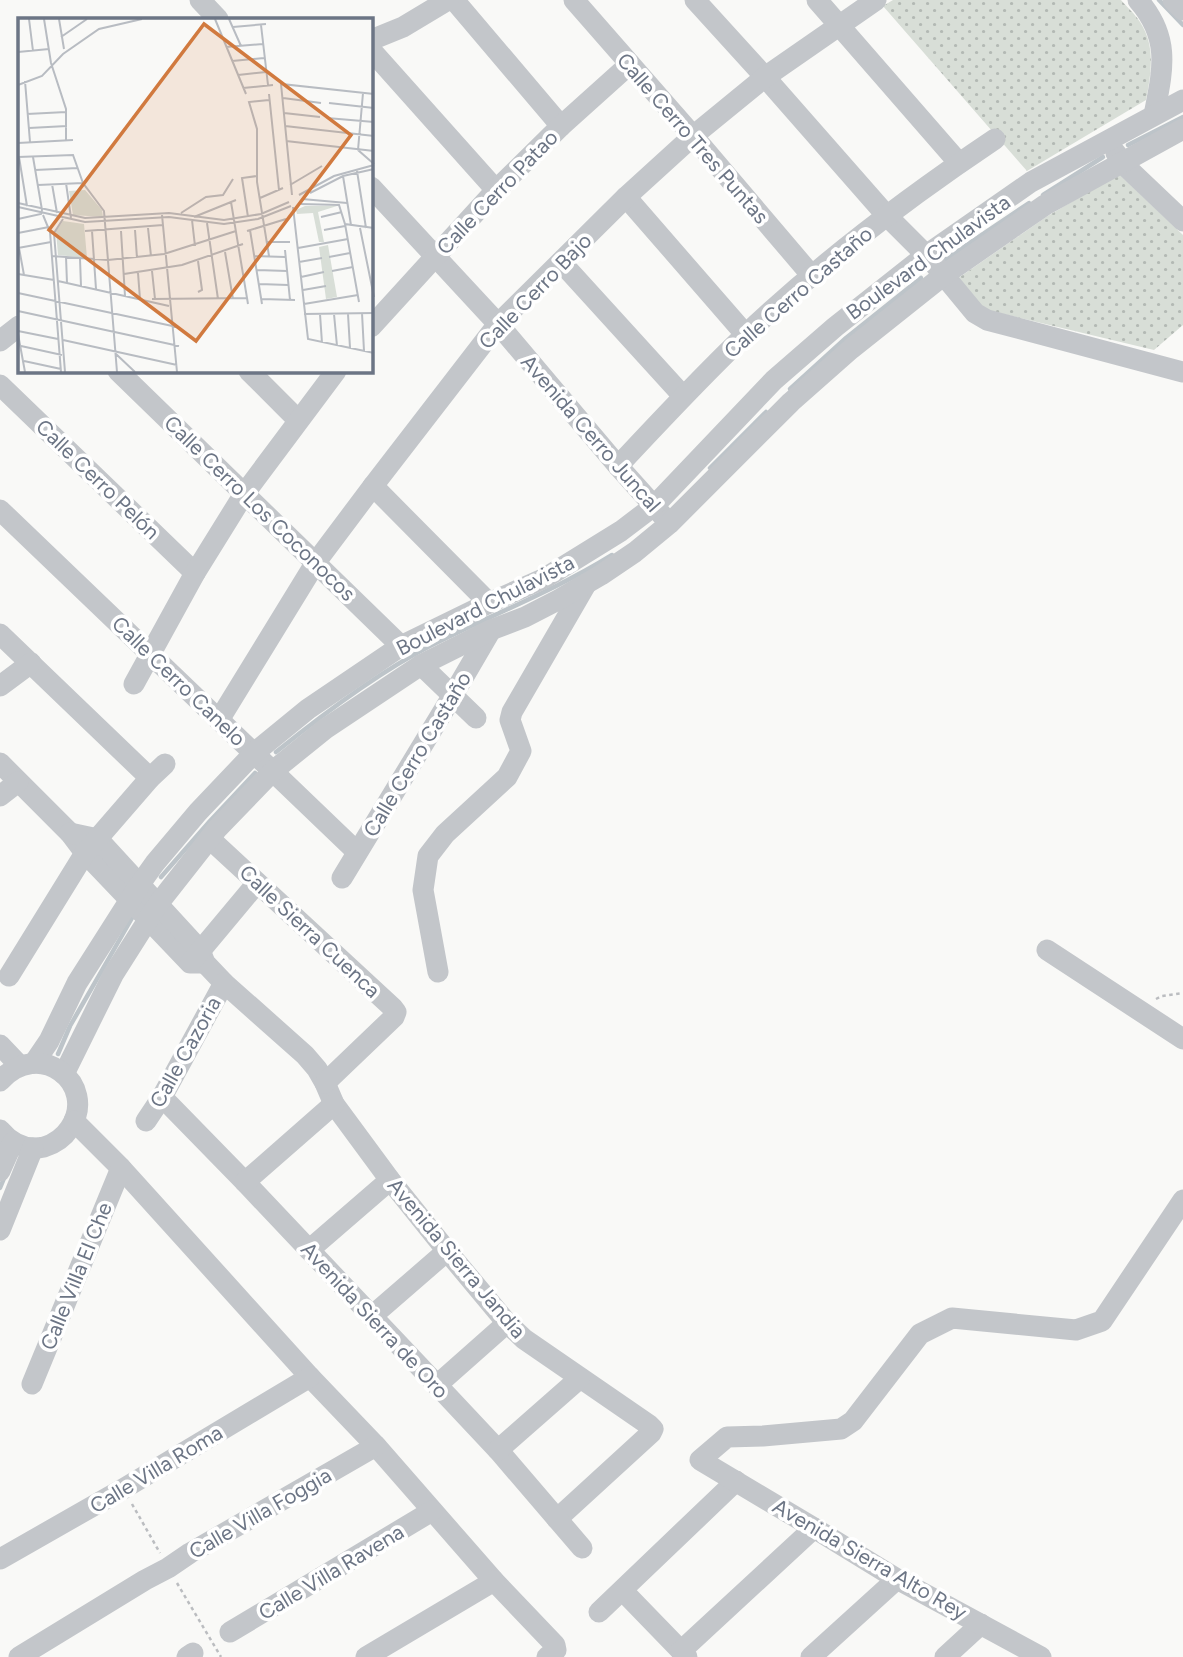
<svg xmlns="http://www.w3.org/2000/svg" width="1183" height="1657" viewBox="0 0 1183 1657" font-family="Figtree,sans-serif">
  <defs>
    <pattern id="park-dots" width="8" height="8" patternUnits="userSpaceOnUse" patternTransform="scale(1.75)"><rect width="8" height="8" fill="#d8ded7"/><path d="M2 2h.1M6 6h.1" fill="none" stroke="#b3b9b4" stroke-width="1.8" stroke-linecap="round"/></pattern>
  </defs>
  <rect width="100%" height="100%" fill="#f9f9f7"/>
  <!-- park -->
  <g fill="url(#park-dots)">
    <path d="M893,0H1121C1127,7 1135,14 1140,22C1156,46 1151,74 1146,100L1027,171L883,6Z"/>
    <path d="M1119,174L1183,235V325L1154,350L991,311L980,305L957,279L1046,217Z"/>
  </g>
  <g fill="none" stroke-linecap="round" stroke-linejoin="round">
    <!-- stream -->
    <g stroke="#bdc4c9" stroke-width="4.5">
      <path d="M1159,0L1183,25"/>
      <path d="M1128,145L1183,117"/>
      <path d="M1043,195L1103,157"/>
      <path d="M943,261L1029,203"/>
      <path d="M790,389L846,338L921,278"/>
      <path d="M710,468L766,412"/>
      <path d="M276,752C322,715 377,673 430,646C491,615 554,591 612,555"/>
      <path d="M161,877L210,821L255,773"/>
      <path d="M58,1054L70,1026L132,918"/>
      <path d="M0,1188L5,1176"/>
    </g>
    <!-- path -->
    <g stroke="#bbbdc0" stroke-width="2.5" stroke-dasharray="3.5 3.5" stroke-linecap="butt">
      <path d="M1156,999L1162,996L1183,993"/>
      <path d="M132,1504L160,1553"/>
      <path d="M177,1583L221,1657"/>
    </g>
    <!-- minor -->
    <g stroke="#c3c6ca" stroke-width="21">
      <path d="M200,0L218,19"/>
      <path d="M454,0L561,126"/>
      <path d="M574,0L693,136L812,276"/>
      <path d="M695,0L765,77L887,216L932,261L975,313L987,320L1183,372"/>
      <path d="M817,0L959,163"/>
      <path d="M1138,0C1171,38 1163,69 1154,115"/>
      <path d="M1173,0L1183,10"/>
      <path d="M371,40L403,27L448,0"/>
      <path d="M371,50L496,190"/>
      <path d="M1116,153L1121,162L1183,221"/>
      <path d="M371,187L498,324L618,466L662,515"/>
      <path d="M626,197L746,335"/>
      <path d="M561,262L683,396"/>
      <path d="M371,327L496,190L561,126L630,64"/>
      <path d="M0,341L19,326"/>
      <path d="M118,371L401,646"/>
      <path d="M249,371L298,420"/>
      <path d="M0,385L195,573"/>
      <path d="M618,466C659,422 700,378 744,336C821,263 907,198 995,139"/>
      <path d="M373,486L489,603"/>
      <path d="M0,510L357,852"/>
      <path d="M0,634L150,778"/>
      <path d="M421,665L476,718"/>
      <path d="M134,684L195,573L244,494L336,371"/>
      <path d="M0,686L31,663"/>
      <path d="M219,720L316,562L373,486L498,324L626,197L693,136L765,77L876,0"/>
      <path d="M0,763L70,833L85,853L190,963H205"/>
      <path d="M0,796L18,782"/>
      <path d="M70,833L98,839L200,950L205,963L224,983L305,1055L317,1069L325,1083L334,1104L390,1180L447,1251L507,1323L524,1339L649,1425L653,1429L651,1433L557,1519"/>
      <path d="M210,839L393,1008L396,1012L394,1017L325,1083"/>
      <path d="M342,878L453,695L491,630"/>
      <path d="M1047,950L1183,1039"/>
      <path d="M191,962L257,883"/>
      <path d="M438,972L423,890L428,856L445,834L507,777L521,751L510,720L512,712L585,586"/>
      <path d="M9,976L85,853L150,778L165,764"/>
      <path d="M0,1045L19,1065"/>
      <path d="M34,1063L49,1041L77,983L140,884L155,863L198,812L254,753L308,709L401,646L489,603L545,578L621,531L654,506L774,380L835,327L926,255L1031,182L1183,100"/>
      <path d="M64,1074L113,975L158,904L217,829L273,771L325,729L421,665L491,630L525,617L558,600L601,575L635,552L669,524L791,402L851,349L944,275L1045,205L1183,129"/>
      <path d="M0,1081C39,1037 99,1084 70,1128C64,1137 54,1144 44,1147C26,1151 11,1143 0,1130"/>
      <path d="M162,1097L245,1182L437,1385L498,1450L582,1548"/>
      <path d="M74,1121L121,1168L310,1377L376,1446L494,1581L555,1645L556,1650L547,1657"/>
      <path d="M146,1121L162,1097L224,983"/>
      <path d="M0,1171L13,1142"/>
      <path d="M245,1182L334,1104"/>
      <path d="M0,1230L33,1148"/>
      <path d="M309,1250L390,1180"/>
      <path d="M372,1316L447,1251"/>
      <path d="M32,1384L121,1168"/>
      <path d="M437,1385L507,1323"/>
      <path d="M498,1450L580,1378"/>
      <path d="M0,1559L123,1489L310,1377"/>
      <path d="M623,1591L687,1657"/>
      <path d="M599,1612L736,1481"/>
      <path d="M230,1632L432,1511"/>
      <path d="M681,1651L814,1528"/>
      <path d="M19,1657L145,1580L168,1568L190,1553L376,1446"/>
      <path d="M187,1657L193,1653"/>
      <path d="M366,1657L494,1581"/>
      <path d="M811,1657L897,1579"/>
      <path d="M945,1657L981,1624"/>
      <path d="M1041,1657L897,1579L814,1528L700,1460L727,1437L763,1436L841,1429L853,1421L920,1334L952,1318L1076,1330L1102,1321L1183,1200"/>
    </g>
  </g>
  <g text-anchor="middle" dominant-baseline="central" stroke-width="7" stroke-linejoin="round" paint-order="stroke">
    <!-- street labels -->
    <g font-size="21" fill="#6c7585" stroke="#fff">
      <text transform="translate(693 138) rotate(49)">Calle Cerro Tres Puntas</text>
      <text transform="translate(497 192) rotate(-46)">Calle Cerro Patao</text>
      <text transform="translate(928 257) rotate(-36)">Boulevard Chulavista</text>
      <text transform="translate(535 291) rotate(-46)">Calle Cerro Bajo</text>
      <text transform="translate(798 292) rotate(-41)">Calle Cerro Castaño</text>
      <text transform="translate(591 433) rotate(49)">Avenida Cerro Juncal</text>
      <text transform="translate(98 479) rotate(44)">Calle Cerro Pelón</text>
      <text transform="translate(260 508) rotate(44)">Calle Cerro Los Coconocos</text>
      <text transform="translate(485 605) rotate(-27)">Boulevard Chulavista</text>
      <text transform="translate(179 681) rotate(44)">Calle Cerro Canelo</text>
      <text transform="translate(417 754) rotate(-59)">Calle Cerro Castaño</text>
      <text transform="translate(310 931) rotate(43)">Calle Sierra Cuenca</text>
      <text transform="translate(185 1052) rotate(-61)">Calle Cazoria</text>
      <text transform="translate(457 1258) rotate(50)">Avenida Sierra Jandia</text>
      <text transform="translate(76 1276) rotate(-68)">Calle Villa El Che</text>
      <text transform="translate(375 1320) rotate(47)">Avenida Sierra de Oro</text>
      <text transform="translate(156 1469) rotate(-31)">Calle Villa Roma</text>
      <text transform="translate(260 1513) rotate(-30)">Calle Villa Foggia</text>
      <text transform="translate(870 1559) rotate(30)">Avenida Sierra Alto Rey</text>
      <text transform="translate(331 1572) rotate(-31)">Calle Villa Ravena</text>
    </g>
  </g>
  <!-- overview -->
  <g transform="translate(18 18)">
    <rect width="355" height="355" fill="#f9f9f7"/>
    <path d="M287,188H319L300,194L306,224H301L295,195L279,196L278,192ZM310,227L319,279L308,281L301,229Z" fill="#d8ded7"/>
    <path d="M67,172L84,192L85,199L55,197L51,173ZM45,203L66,206L69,240L40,237L38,213Z" fill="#d8ded7"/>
    <path fill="none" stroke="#b8bcc2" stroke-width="2" d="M11,1L15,33M26,1L33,45L48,91V123M41,1L46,31M197,1L228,76M211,1L223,28M243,7L250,67M215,9L248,6M43,19L69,1M208,29L245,26M0,34L31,31M214,43L246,40M220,57L248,54M7,63L12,124M0,67L24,58L45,36L81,11L124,1M225,70L255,67M345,75L340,132L356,146M251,76L261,172M265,80L303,85M311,85L356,90M266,95L302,99M9,96L48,94M309,100L356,104M267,108L356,118M11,110L49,108M268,123L356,133M0,125L55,122M0,139L55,137L65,165L86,193L99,354M1,139L9,188M17,152L60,150M339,153L348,210M325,158L333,207M48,165L53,200M34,166L39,195M20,167L65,165M272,167L304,148M292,175L325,158L356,151M274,177L263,66L356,76M281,177L316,158L356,147M242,180L265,170M284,181L329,185M213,184L230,286M0,185L67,200L151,195L206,202L243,196L271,184M283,186L321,187L327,206L356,210M0,189L67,204L151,199L206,206L240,201L273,188M275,189L290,321L356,335M163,195L188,179L205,177L215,161M25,197L32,214L43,354M144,197L159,354M176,199L218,182M230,199L224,160L239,158M303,199L324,194M0,201L23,196L24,192L15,139M45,201L36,215L47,354M174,202L177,228M189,205L200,281M327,206L341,284M130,210L133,238M342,210L356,279M117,212L119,240M232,212L244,286M306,212L327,208M67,213L145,207M74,213L78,271M103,213L107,278M229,213L268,201M0,215L31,209M249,224H272M0,230L33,224M1,230L6,257M280,230L330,221M267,232L272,282M207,234L215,281M34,238L90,242L146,236L218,213M236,238L267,239M251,238L239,164V111L231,84L251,82M48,239L49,265M311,239L332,235M62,241L63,268M281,244L304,240M239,252L269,253M134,253L137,281M314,253L335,249M120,255L122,281M0,256L36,262M106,256L164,247L225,226M283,259L306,254M40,263L151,288M241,266L270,267M285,272L308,268M180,274L184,272L180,243M0,275L159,309M134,281L229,280M244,281L277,282M286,286L340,277M0,293L161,328M344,295L346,333M286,296L356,295M302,296L304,325M316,296L319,328M330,296L332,330M0,313L40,321M0,316L7,354M45,322L159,347M3,328L44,337M98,336L117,354M6,343L43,351"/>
    <path fill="#d17a3f" fill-opacity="0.15" stroke="#d17a3f" stroke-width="3.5" d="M186,6L333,117L178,323L31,212Z"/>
    <rect width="355" height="355" fill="none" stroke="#6c7585" stroke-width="3.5"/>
  </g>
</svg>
